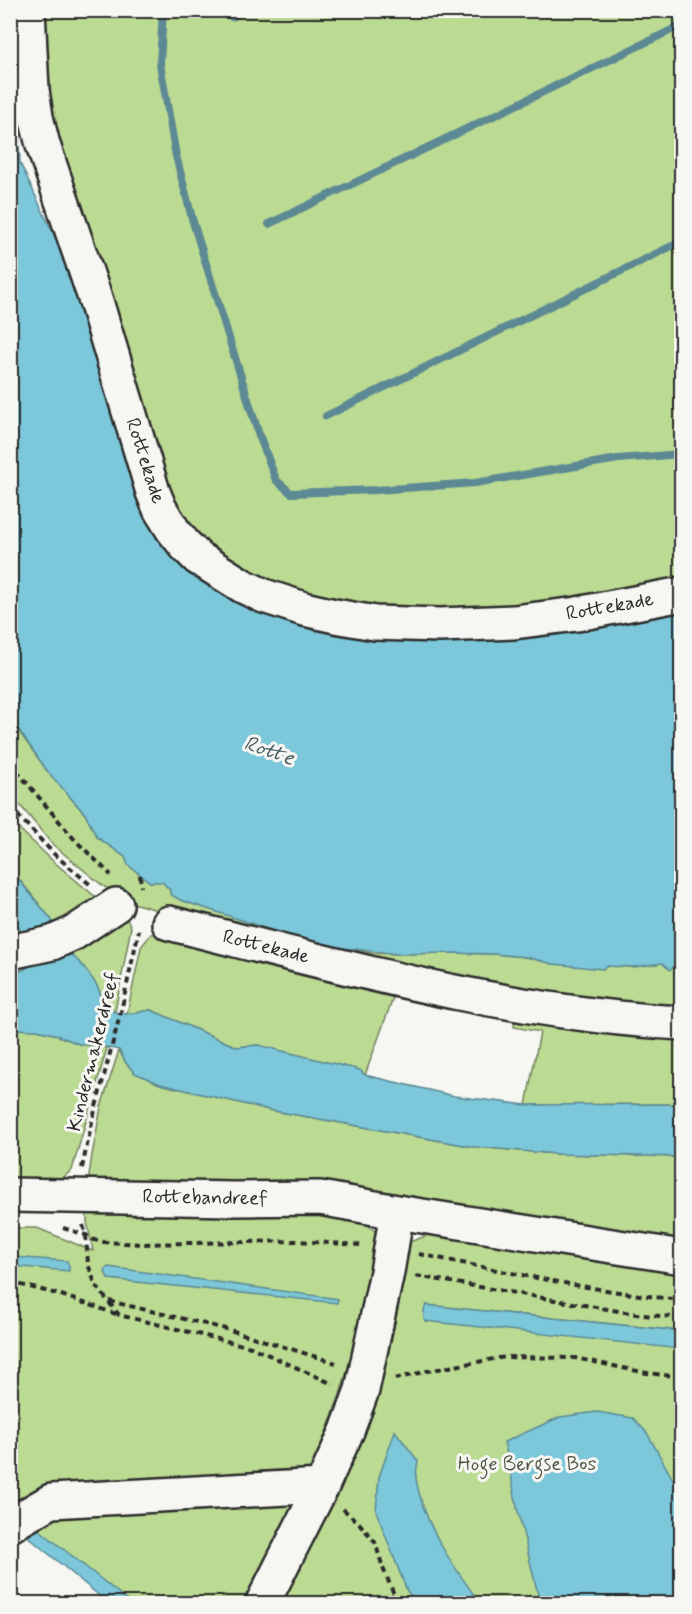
<svg xmlns="http://www.w3.org/2000/svg" width="692" height="1614" viewBox="0 0 692 1614" font-family="Mynerve,sans-serif">
  <rect width="100%" height="100%" fill="#f6f6f2"/>
  <filter id="ink" filterUnits="userSpaceOnUse"><feTurbulence type="fractalNoise" baseFrequency=".0167" numOctaves="2"/><feDisplacementMap in="SourceGraphic" scale="12" xChannelSelector="R" yChannelSelector="G"/><feConvolveMatrix kernelMatrix="1 2 1 2 8 2 1 2 1" color-interpolation-filters="sRGB"/></filter>
  <g filter="url(#ink)">
    <!-- green -->
    <g fill="#bbda92" stroke="#73825e" stroke-width="1.5">
      <path d="M38,11H681V584L439,615L306,599L210,553L168,502L47,113Z"/>
      <path d="M10,719L48,772L85,814L97,837L125,857L129,865L150,882L162,881L170,890L287,935L344,948L372,953L397,954L450,953L494,954L526,957L553,964L633,967L662,963H681V1017L562,1005L236,933L133,903L103,886L52,844L11,794Z"/>
      <path d="M10,820L54,862L104,904L57,936L51,919L11,869Z"/>
      <path d="M123,916L128,921L131,927L115,1012H114L102,997L96,984L68,951Z"/>
      <path d="M10,917L27,940L44,953L27,968L11,975Z"/>
      <path d="M160,930L397,987L365,1075L258,1045L237,1047L151,1010L127,1014L141,947L151,934Z"/>
      <path d="M515,1014L681,1030V1104L526,1105L540,1032L514,1027Z"/>
      <path d="M14,1028L37,1030L54,1034L79,1044L107,1048L72,1170L60,1180L11,1182L10,1029Z"/>
      <path d="M119,1050L126,1063L135,1073L160,1084L269,1110L475,1147L557,1154L681,1157V1241L91,1182L89,1176L92,1155L101,1107Z"/>
      <path d="M86,1206L296,1209L354,1217L368,1225L378,1234L352,1355L340,1394L342,1389L314,1465L245,1603H110L11,1520V1228H37L93,1251L87,1222Z"/>
      <path d="M436,1232C517,1248 599,1261 681,1269V1331L426,1305L681,1339V1603L274,1604L404,1244Z"/>
    </g>
    <!-- water -->
    <g fill="#7bc8da" stroke="#5b8994" stroke-width="1.5">
      <path d="M10,11H12L20,163L54,235L85,309L147,517C152,526 156,538 163,546C188,575 224,595 259,611L681,609V963H677L670,970L662,963L633,967L606,966L603,969L553,964L526,957L494,954L450,953L397,954L344,948L287,935L180,900L170,894V890L162,882H150L128,865L125,857L97,837L85,814L48,772L11,719Z"/>
      <path d="M10,869L51,919L68,951L84,967L96,984L102,997L114,1012L127,1014L151,1010L237,1047L258,1045L360,1070L365,1075L454,1096L526,1105L681,1104V1157L557,1154L475,1147L269,1110L160,1084L135,1073L126,1063L119,1050L101,1046L79,1044L54,1034L37,1030L11,1029V975L27,968L44,953L27,940L11,917Z"/>
      <path d="M11,1257L67,1261L69,1266V1271L11,1266Z"/>
      <path d="M108,1267L338,1299L337,1303L108,1279L105,1271Z"/>
      <path d="M426,1305L681,1331V1349L425,1321C423,1316 423,1311 426,1305Z"/>
      <path d="M597,1412L633,1418L647,1433L681,1494V1603H540L517,1507L507,1454L504,1442L560,1417Z"/>
      <path d="M395,1431L418,1461C417,1467 416,1474 416,1479C424,1526 453,1566 480,1603H417L407,1591L376,1511L379,1477Z"/>
      <path d="M37,1528L131,1603H108L26,1535Z"/>
    </g>
    <g fill="none" stroke-linecap="round" stroke-linejoin="round">
      <!-- stream -->
      <g stroke="#5b8994" stroke-width="8">
        <path d="M163,10L160,64L176,156L193,222L258,432L276,480L291,493L376,490L475,483L618,459L682,454"/>
        <path d="M232,17L245,10"/>
        <path d="M269,224L682,25"/>
        <path d="M326,416L682,241"/>
      </g>
      <defs>
        <g id="minor">
          <path d="M28,10L32,90L36,117L43,145L96,301L153,492L160,509L173,530L185,545L198,558L243,586L264,596L304,609L335,616L375,623L440,625L514,622L577,614L682,594"/>
          <path d="M169,923C337,965 507,1014 682,1023"/>
          <path d="M10,952L52,943L74,933L116,905"/>
          <path d="M10,1195L234,1199L320,1198L397,1212L682,1257"/>
          <path d="M10,1525L51,1501L322,1486"/>
          <path d="M262,1604L322,1486L347,1431L362,1390L387,1272L397,1212"/>
        </g>
      </defs>
      <!-- minor casing -->
      <use href="#minor" stroke="#2b2b2b" stroke-width="38"/>
      <!-- path -->
      <g stroke="#2b2b2b" stroke-width="4" stroke-dasharray="6 4.5" stroke-linecap="butt">
        <path d="M10,763L75,840L111,875"/>
        <path d="M10,807L55,855L92,886"/>
        <path d="M140,875L141,887"/>
        <path d="M82,1168L92,1122L121,1011L139,930"/>
        <path d="M83,1225L86,1235L88,1264L96,1286L119,1315L251,1347L333,1384"/>
        <path d="M63,1228L86,1235L94,1240L104,1242L141,1244L296,1241L362,1245"/>
        <path d="M419,1254C506,1272 593,1291 682,1300"/>
        <path d="M416,1276L642,1315L682,1317"/>
        <path d="M10,1282L61,1295L119,1315"/>
        <path d="M109,1301L230,1330L336,1363"/>
        <path d="M395,1379L427,1371L505,1357L575,1358L647,1373L682,1377"/>
        <path d="M343,1509L359,1523L375,1542L383,1568L393,1592L400,1604"/>
      </g>
      <!-- minor -->
      <use href="#minor" stroke="#f6f6f2" stroke-width="33"/>
    </g>
  </g>
  <g text-anchor="middle" dominant-baseline="central" stroke-width="6" stroke-linejoin="round" paint-order="stroke">
    <!-- street labels -->
    <g font-size="20" fill="#2b2b2b" stroke="#f6f6f2">
      <text transform="translate(145 461) rotate(72)">Rottekade</text>
      <text transform="translate(610 607) rotate(-10)">Rottekade</text>
      <text transform="translate(266 947) rotate(14)">Rottekade</text>
      <text transform="translate(94 1052) rotate(-76)">Kindermakerdreef</text>
      <text transform="translate(205 1198) rotate(1)">Rottebandreef</text>
    </g>
    <!-- park labels -->
    <g font-size="20" fill="#4f5745" stroke="#f6f6f2">
      <text x="527" y="1464">Hoge Bergse Bos</text>
    </g>
    <!-- water labels -->
    <g font-size="21" font-style="italic" fill="#435a60" stroke="#f6f6f2">
      <text transform="translate(269 751) rotate(19)">Rotte</text>
    </g>
  </g>
  <!-- margin -->
  <rect width="692" height="1614" fill="none" stroke="#f6f6f2" stroke-width="36"/>
  <rect x="18" y="18" width="656" height="1578" fill="none" stroke="#2b2b2b" stroke-width="2" filter="url(#ink)"/>
</svg>
